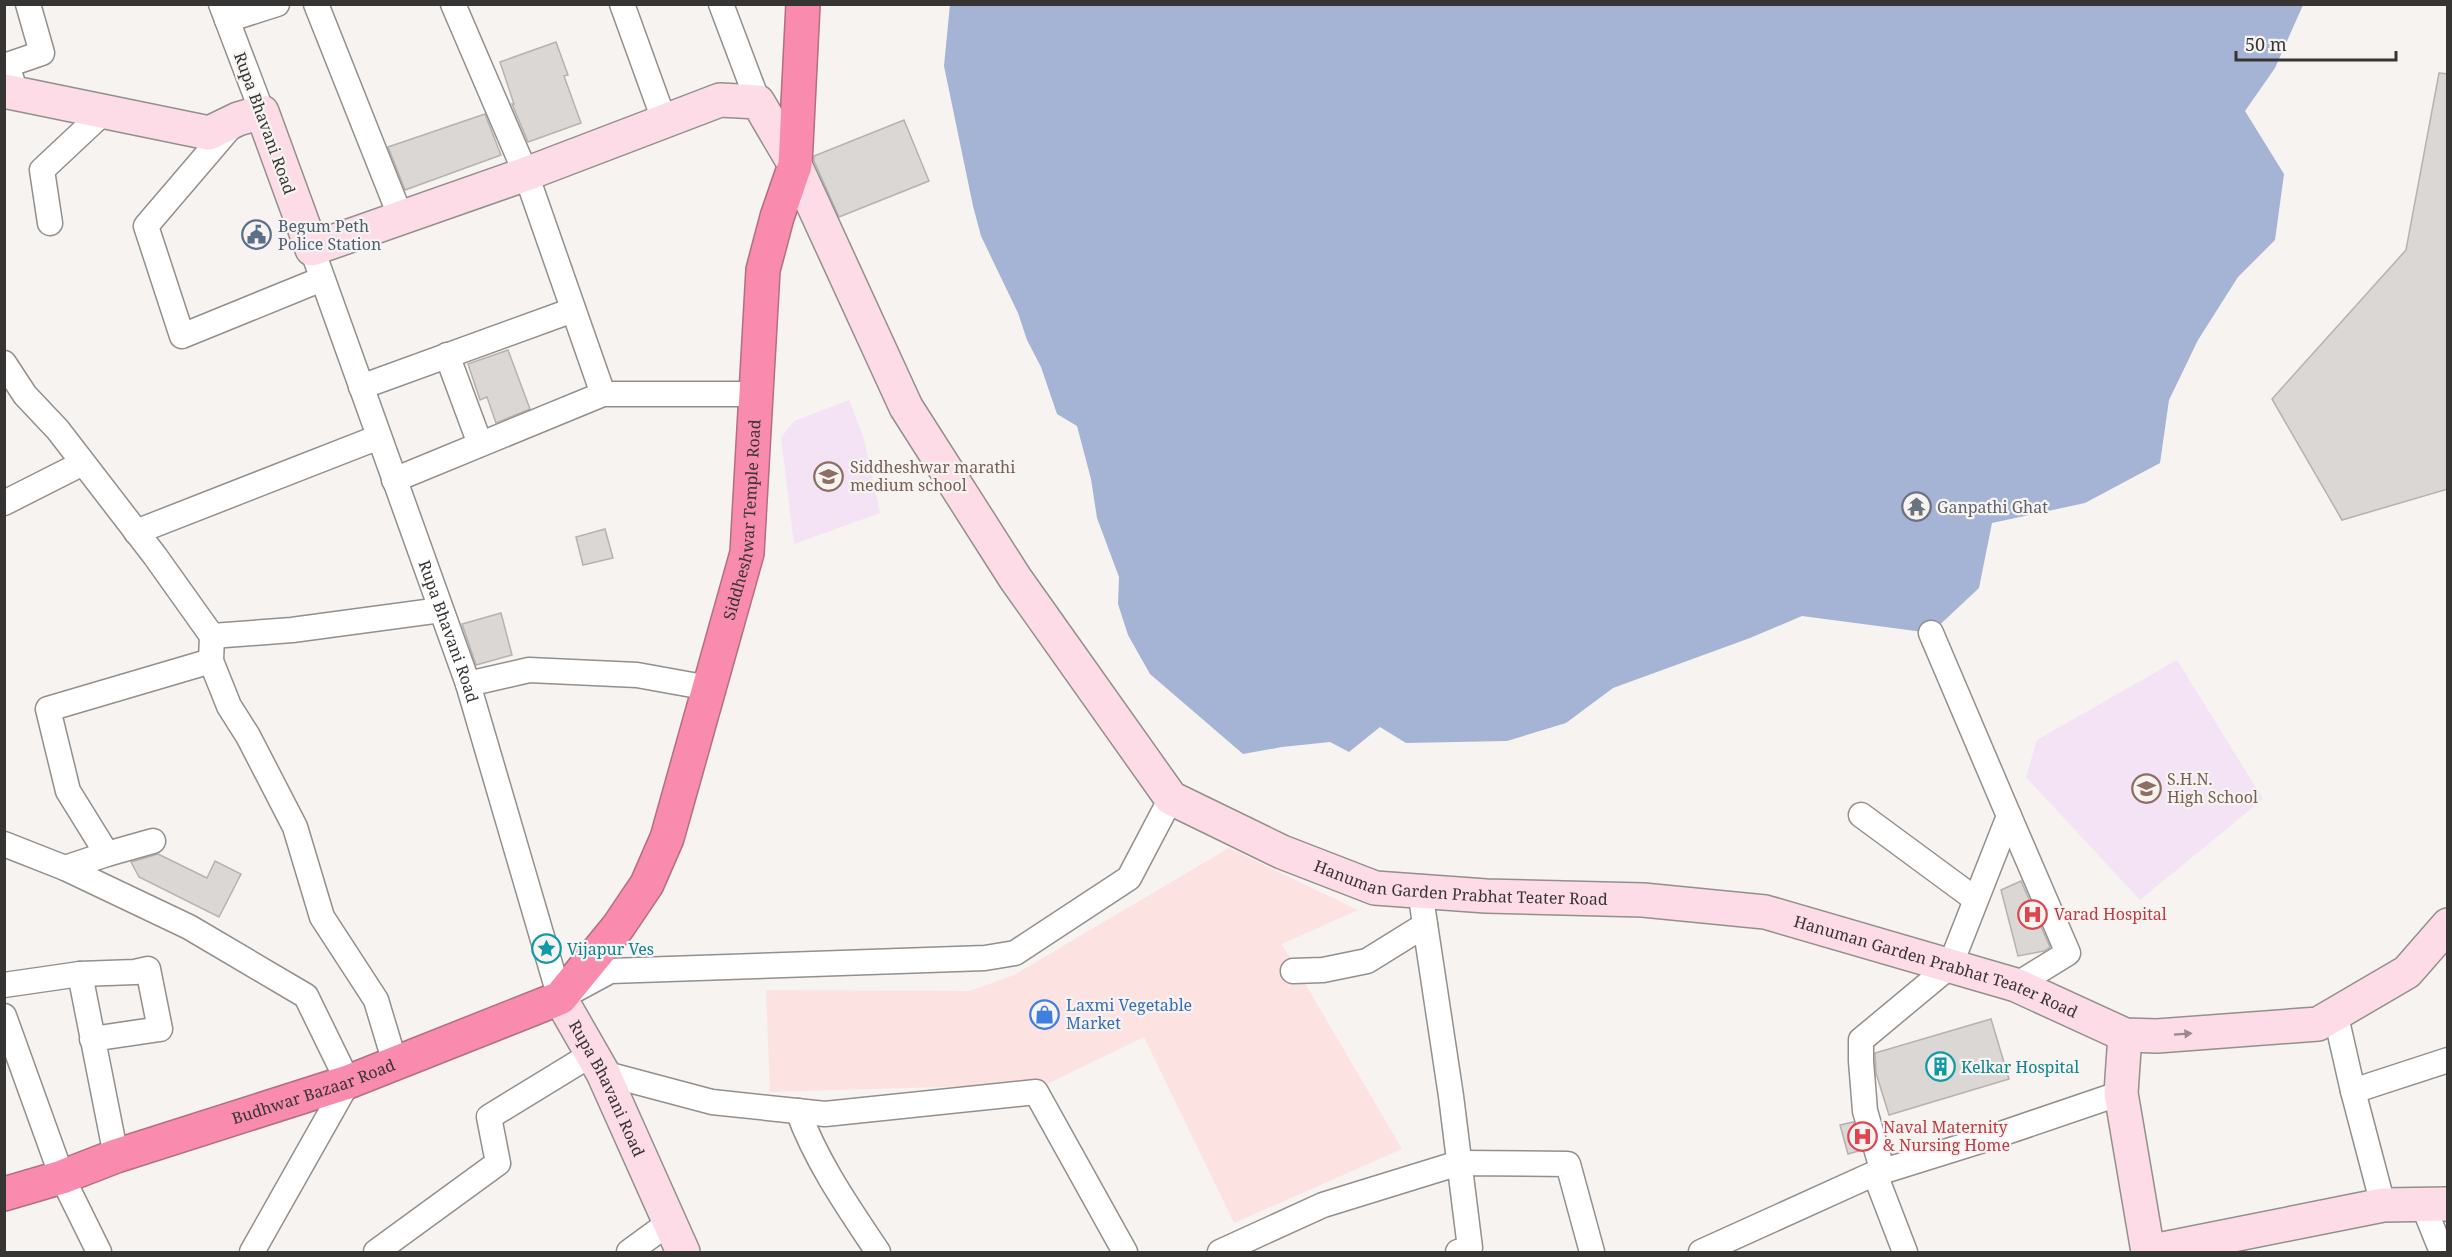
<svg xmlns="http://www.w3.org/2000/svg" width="2452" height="1257" viewBox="0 0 2452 1257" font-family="'Noto Serif',serif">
  <rect width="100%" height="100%" fill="#f6f3f0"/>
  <!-- commercial -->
  <path fill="#fde2e2" d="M1229,848L1358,910L1282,944L1402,1149L1234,1223L1144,1037L1047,1084L770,1092L766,990L970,991L1014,975Z"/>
  <!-- education -->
  <g fill="#f4e3f5">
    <path d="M849,400L864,439L880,513L794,544L781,438L794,421Z"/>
    <path d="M2177,660L2263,799L2140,900L2026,777L2037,740Z"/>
  </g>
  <!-- water -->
  <path fill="#a5b4d4" d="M950,4L2303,5L2275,68L2245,111L2284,174L2275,240L2238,277L2198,340L2169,400L2160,463L2085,503L1992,523L1979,588L1931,633L1802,616L1750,638L1613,688L1566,723L1507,741L1406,743L1380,727L1349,752L1330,742L1282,747L1243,754L1150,674L1128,635L1118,604L1119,577L1097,518L1091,479L1077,426L1057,414L1041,367L1027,340L1018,313L981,236L973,206L944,66Z"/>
  <!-- building -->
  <g fill="#dad7d4" stroke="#b5b2af" stroke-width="1.5">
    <path d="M556,42L568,75L564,76L581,123L528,142L512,104H514L500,62Z"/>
    <path d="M2439,73L2448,74V489L2342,520L2272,399L2406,250Z"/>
    <path d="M485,114L501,155L405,190L388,147Z"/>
    <path d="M904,120L929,181L839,217L814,161V156Z"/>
    <path d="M508,350L530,409L496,423L487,397L480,400L468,364Z"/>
    <path d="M605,529L613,558L583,565L576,537Z"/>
    <path d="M501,613L512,655L476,665L462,624Z"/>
    <path d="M158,854L207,878L215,861L241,874L219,917L139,877L131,862Z"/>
    <path d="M2021,881L2050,947L2044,951L2018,956L2001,890Z"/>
    <path d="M1991,1019L2009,1079L1889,1115L1876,1073L1875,1053Z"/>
    <path d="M1853,1122L1862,1150L1848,1154L1840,1125Z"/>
  </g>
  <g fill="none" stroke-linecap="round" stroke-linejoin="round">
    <defs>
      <g id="street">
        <path d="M221,4L262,112"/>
        <path d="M316,4L401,218"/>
        <path d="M453,4L526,174L603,394"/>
        <path d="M622,4L664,120"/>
        <path d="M721,4L758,102"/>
        <path d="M227,20L277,4"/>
        <path d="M16,93L7,65L42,53L28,4"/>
        <path d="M234,123L146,226L182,336L322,279"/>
        <path d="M50,223L42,170L105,111"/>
        <path id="s1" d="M312,249L468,684L560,998L610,971L985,958L1015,953L1129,878L1171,798"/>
        <path d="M447,355L480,444"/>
        <path d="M4,363L25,395L58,430L155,556L212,636L211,661L229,706L248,736L295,827L322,917L376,1000L395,1063"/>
        <path d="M361,387L573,310"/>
        <path d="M394,480L603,394H756"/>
        <path d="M4,503L83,463"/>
        <path d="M136,532L379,437"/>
        <path d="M212,636L292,630L441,610"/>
        <path d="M468,684L529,670L637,675L709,688"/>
        <path d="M1861,815L1975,899"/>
        <path d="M2009,816L2068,953L2016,985"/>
        <path d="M4,844L65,868L189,927L306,996L348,1082L252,1252"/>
        <path d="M107,854L68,791L48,709L211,661"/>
        <path d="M65,868L107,854L153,841"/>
        <path d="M1420,891L1451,1096L1470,1248L1458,1252"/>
        <path d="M1293,971L1323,970L1367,961L1425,925"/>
        <path d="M4,985L80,974"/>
        <path d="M2335,1012L2353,1091L2383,1205"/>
        <path d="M4,1016L62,1177L99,1252"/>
        <path d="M92,1039L160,1029L148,969L135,972L80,974L116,1156"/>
        <path d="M603,1073L712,1102L825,1114L1036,1092L1125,1252"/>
        <path d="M2353,1091L2448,1060"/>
        <path d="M798,1111C817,1163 848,1207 878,1252"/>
        <path d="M1883,1172L1865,1111L1861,1061V1040L1950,966L2009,816L1931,633"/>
        <path d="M1875,1174L1905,1252"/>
        <path d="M2423,1205L2442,1252"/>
        <path d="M376,1252L498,1163L489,1117L592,1054"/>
        <path d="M629,1252L670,1222"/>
        <path d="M1220,1252L1323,1205L1459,1163L1568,1164L1592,1252"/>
        <path d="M1701,1252L1871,1175L1983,1140L2121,1093"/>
      </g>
      <g id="secondary">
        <path id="s2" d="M4,91L209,133L238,119L262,112L312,249L526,174L720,100L758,102L795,165L906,407L1015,578L1171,798L1282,852L1375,888L1486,896L1643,900L1765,912L2016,985L2125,1035L2157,1036L2318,1024L2407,972L2448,925"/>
        <path id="s3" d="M560,998L603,1073L683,1252"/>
        <path d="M2125,1035L2121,1093L2148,1252"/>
        <path d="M2148,1252L2383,1205L2448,1204"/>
      </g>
      <g id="highway">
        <path id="s4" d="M4,1194L62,1177L116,1156L348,1082L560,998L618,927L647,884L667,838L747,553L763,270L777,217L795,165L803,4"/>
      </g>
    </defs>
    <!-- street casing -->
    <use href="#street" stroke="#928f8c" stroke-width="27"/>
    <!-- secondary casing -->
    <use href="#secondary" stroke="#928f8c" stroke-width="36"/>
    <!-- highway casing -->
    <use href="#highway" stroke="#b46d83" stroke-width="36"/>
    <!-- street -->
    <use href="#street" stroke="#fff" stroke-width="24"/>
    <!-- secondary -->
    <use href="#secondary" stroke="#fddce7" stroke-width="33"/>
    <!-- highway -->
    <use href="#highway" stroke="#f88bae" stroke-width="33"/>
  </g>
  <!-- one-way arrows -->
  <defs><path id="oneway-solid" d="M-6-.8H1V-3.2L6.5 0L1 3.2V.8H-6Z" transform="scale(1.5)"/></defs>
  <use fill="#9a888e" href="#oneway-solid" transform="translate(2183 1034) rotate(-4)"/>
  <!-- icons -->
  <defs>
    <symbol id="civic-ring" viewBox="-11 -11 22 22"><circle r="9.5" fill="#f6f3f0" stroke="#5c6f8a" stroke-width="1.5"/><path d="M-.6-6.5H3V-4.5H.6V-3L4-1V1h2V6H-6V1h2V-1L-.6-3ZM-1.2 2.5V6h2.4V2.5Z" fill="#5c6f8a"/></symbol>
    <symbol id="school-ring" viewBox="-11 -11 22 22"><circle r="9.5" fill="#f6f3f0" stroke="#8d6e63" stroke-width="1.5"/><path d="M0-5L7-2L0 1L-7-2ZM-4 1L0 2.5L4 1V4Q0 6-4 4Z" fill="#8d6e63"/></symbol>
    <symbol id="temple-ring" viewBox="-11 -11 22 22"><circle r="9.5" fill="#f6f3f0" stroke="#6b7280" stroke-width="1.5"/><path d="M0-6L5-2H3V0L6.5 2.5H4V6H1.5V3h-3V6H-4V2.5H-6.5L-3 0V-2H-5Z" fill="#6b7280"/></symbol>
    <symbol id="hospital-ring" viewBox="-11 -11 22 22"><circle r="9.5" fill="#f6f3f0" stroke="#e0444e" stroke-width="1.5"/><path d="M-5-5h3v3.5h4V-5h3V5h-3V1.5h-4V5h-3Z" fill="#e0444e"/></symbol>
    <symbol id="sight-ring" viewBox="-11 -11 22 22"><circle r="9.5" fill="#f6f3f0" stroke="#0f9aa8" stroke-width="1.5"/><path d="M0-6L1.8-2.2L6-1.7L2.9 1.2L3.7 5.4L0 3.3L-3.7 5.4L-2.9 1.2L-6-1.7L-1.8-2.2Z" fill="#0f9aa8"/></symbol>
    <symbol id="shop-ring" viewBox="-11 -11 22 22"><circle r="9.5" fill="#f6f3f0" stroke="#3f7fe0" stroke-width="1.5"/><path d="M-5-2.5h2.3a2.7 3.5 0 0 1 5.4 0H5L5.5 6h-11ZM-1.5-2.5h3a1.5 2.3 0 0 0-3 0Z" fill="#3f7fe0"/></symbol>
    <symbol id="building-ring" viewBox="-11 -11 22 22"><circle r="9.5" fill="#f6f3f0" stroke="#0f9aa8" stroke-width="1.5"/><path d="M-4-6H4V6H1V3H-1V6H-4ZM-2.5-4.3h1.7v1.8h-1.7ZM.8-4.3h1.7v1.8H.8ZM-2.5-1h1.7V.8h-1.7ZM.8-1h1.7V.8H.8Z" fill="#0f9aa8"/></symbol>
  </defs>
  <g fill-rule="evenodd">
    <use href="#civic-ring" x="240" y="218" width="33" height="33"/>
    <use href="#school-ring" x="812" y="460" width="33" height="33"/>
    <use href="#temple-ring" x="1900" y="490" width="33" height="33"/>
    <use href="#school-ring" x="2130" y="772" width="33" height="33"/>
    <use href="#hospital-ring" x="2016" y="898" width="33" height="33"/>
    <use href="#sight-ring" x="530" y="932" width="33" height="33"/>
    <use href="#shop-ring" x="1028" y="998" width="33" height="33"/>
    <use href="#building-ring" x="1924" y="1050" width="33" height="33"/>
    <use href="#hospital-ring" x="1846" y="1120" width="33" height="33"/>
  </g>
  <g text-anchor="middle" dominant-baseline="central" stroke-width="4.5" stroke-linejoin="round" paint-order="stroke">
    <!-- street labels -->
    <g font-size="16" fill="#373534" stroke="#f6f3f0">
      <text transform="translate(265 123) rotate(70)">Rupa Bhavani Road</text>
      <text stroke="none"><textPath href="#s4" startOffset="1112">Siddheshwar Temple Road</textPath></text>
      <text stroke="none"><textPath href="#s1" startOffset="406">Rupa Bhavani Road</textPath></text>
      <text stroke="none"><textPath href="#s2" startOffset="2004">Hanuman Garden Prabhat Teater Road</textPath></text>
      <text stroke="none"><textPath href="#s2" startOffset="2490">Hanuman Garden Prabhat Teater Road</textPath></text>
      <text stroke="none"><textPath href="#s3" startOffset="102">Rupa Bhavani Road</textPath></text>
      <text stroke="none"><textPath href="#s4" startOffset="326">Budhwar Bazaar Road</textPath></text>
    </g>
    <!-- service labels -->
    <g font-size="16" fill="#4e5e75" stroke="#f6f3f0" text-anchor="start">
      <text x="278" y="226">Begum Peth<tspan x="278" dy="18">Police Station</tspan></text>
    </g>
    <!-- education labels -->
    <g font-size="16" fill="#785e54" stroke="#f6f3f0" text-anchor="start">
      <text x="850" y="467">Siddheshwar marathi<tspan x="850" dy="18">medium school</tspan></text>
      <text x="2167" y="779">S.H.N.<tspan x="2167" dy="18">High School</tspan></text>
    </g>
    <!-- worship labels -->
    <g font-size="16" fill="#5b616d" stroke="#f6f3f0" text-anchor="start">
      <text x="1937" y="507">Ganpathi Ghat</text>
    </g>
    <!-- health labels -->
    <g font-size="16" fill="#be3a42" stroke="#f6f3f0" text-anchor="start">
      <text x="2054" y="914">Varad Hospital</text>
      <text x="1883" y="1127">Naval Maternity<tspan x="1883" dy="18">&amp; Nursing Home</tspan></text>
    </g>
    <!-- culture labels -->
    <g font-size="16" fill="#0d838f" stroke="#f6f3f0" text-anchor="start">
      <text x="567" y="949">Vijapur Ves</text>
      <text x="1961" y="1067">Kelkar Hospital</text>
    </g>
    <!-- shop labels -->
    <g font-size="16" fill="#366cbe" stroke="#f6f3f0" text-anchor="start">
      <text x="1066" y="1005">Laxmi Vegetable<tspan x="1066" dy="18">Market</tspan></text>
    </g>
  </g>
  <!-- border -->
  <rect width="2452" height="1257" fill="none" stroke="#373534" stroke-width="12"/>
  <!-- scale -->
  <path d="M2236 51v9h160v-9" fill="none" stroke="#373534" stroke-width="3"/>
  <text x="2245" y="51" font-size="18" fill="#373534" stroke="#f6f3f0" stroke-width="4.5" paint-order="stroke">50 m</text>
</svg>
